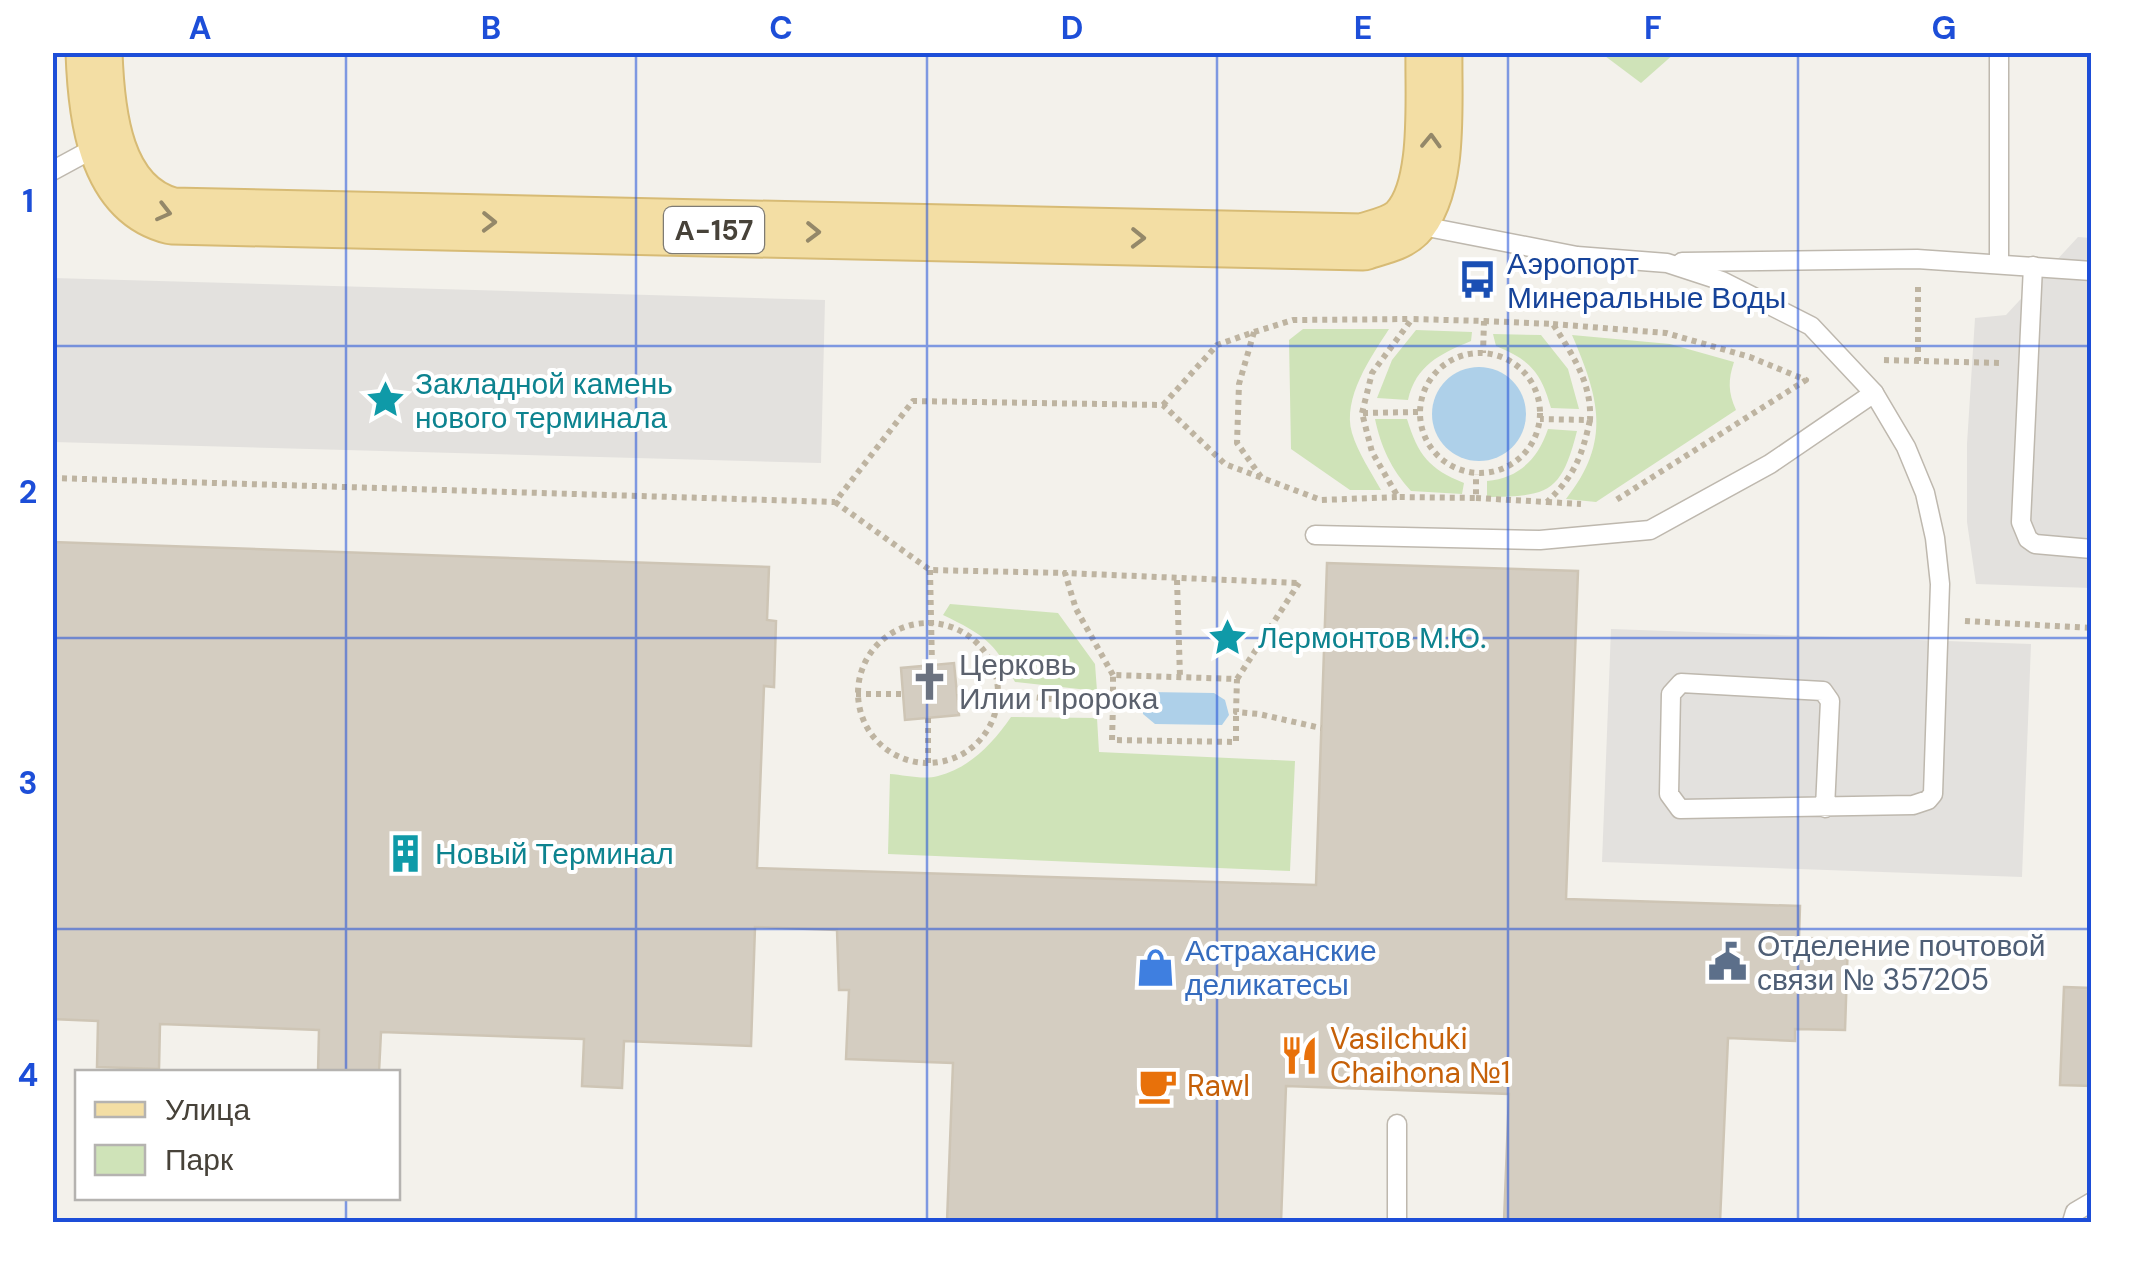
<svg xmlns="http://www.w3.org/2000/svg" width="2144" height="1275" viewBox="0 0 2144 1275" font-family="'DM Sans',sans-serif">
  <rect width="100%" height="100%" fill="#f3f1eb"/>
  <!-- green -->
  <g fill="#cfe3b8">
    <path d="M1601,53H1675L1641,83Z"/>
    <path d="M1303,329H1389C1371,357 1342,398 1352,433C1358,453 1371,472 1381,490H1350L1291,449L1289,340Z"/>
    <path d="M1416,330L1472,332L1471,341C1440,354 1416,365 1408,400L1377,398L1392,360Z"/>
    <path d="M1493,334L1541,335L1568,369L1579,409L1551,408C1541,372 1530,360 1496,346Z"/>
    <path d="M1572,335L1670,344L1734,362C1728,380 1728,392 1736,410L1596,502L1566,499C1612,441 1599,398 1572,335Z"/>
    <path d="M1375,419H1407C1418,455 1429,469 1464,483L1462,494L1411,491C1391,469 1381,447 1375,419Z"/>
    <path d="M1548,429L1577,431C1561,494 1548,496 1487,497V481C1519,478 1538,459 1548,429Z"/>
    <path d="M950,604L1058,613L1095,664L1097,691L1015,682C994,641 984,635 943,615Z"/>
    <path d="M1011,717L1097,718L1099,752L1295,761L1290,871L888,854L890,774C904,775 924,780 938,776C970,768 993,743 1011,717Z"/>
  </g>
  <!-- parking -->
  <g fill="#e3e1de">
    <path d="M2078,237L2091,238V588L1976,584L1967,522V444L1975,318L2006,315Z"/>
    <path d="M53,278L825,300L821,463L53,442Z"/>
    <path d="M1611,629L2031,644L2022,877L1602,862Z"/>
  </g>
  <!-- water -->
  <g fill="#aed0e9">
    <circle cx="1479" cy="414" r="47"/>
    <path d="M1149,692L1214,693L1225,700L1229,715L1222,725L1155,724L1143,714L1142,700Z"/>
  </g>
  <!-- building -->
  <g fill="#d4cdc1" stroke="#cec5b5" stroke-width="2.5">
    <path d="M52,542L769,567L767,620L776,621L774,687L764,686L757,868L1316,885L1327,563L1578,571L1566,899L1800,906L1799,938L1848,940L1845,1030L1795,1029V1041L1728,1038L1720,1222H1504L1509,1094L1286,1086L1281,1222H947L953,1063L846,1059L849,990H839L837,930L755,927L751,1046L624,1041L622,1088L582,1086L584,1039L381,1032L379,1072H318L319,1030L160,1024L159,1069L97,1067L98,1021L52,1019Z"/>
    <path d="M954,663L959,715L905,720L901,668Z"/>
    <path d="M2064,987L2092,988V1086L2060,1085Z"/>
  </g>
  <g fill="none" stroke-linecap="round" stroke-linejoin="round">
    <defs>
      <g id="lane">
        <path d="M52,171L100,145"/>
        <path d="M1417,225L1577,256L1667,263L1722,281L1811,326L1874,393L1906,447L1925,493L1935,538L1940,584L1933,794L1928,800L1913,805L1680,809L1669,794L1671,694L1681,683L1823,691L1830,701L1825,808"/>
        <path d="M1682,262L1917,259L2092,271"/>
        <path d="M1999,264V52"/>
        <path d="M2033,266L2021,522L2028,539L2035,544L2092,549"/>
        <path d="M1315,535L1540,540L1650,530L1770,464L1874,393"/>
        <path d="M1397,1124V1222"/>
        <path d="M2072,1222L2075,1212L2092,1202"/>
      </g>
      <path id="primary" d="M94,52C96,112 104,199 172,216C569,224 966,235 1363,242C1377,237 1396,234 1407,223C1441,188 1433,99 1434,52"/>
    </defs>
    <!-- lane casing -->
    <use href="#lane" stroke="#beb8ae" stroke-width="21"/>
    <!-- primary casing -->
    <use href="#primary" stroke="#d7bb75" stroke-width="59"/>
    <!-- path -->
    <g stroke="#beb4a1" stroke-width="6" stroke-dasharray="5 5" stroke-linecap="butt">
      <path d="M1918,287V361"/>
      <path d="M1484,321L1553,324C1572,354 1592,383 1590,420L1540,419"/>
      <path d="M1553,324L1666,333L1750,357L1806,380L1613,502"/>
      <path d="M1254,332L1239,384L1237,443L1261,477"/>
      <circle cx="1480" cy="413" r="60"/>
      <path d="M1884,360L2003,363"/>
      <path d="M1163,405L1217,345L1254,332L1293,320L1412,319"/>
      <path d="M1418,412L1362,413L1372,452L1398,497L1476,498V474"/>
      <path d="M1362,413L1372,373L1412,319L1484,321L1483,353"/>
      <path d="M52,478L835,502L913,401L1163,405L1225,464L1321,500L1398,497"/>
      <path d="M1476,498L1547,502C1575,475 1582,456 1590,420"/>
      <path d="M835,502L930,570L1065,573"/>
      <path d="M1547,502L1581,504"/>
      <path d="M930,570L932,666"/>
      <path d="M1177,580L1180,677"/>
      <path d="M1965,621L2092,628"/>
      <circle cx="928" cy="693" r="70"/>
      <path d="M1113,675L1076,609L1065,573L1299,583"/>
      <path d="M1237,679L1299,583"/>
      <path d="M856,694H902"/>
      <path d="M957,697L1001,694L1113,705V675L1237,679L1236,712L1259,714L1321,728"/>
      <path d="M1113,705L1112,740L1236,742V713"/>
      <path d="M928,718V763"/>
    </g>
    <!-- lane -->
    <use href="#lane" stroke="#fff" stroke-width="18"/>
    <!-- primary -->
    <use href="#primary" stroke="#f3dea4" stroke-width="55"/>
  </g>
  <!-- one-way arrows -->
  <defs><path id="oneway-chevron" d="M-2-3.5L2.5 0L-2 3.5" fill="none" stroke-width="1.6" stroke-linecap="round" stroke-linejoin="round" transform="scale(2.5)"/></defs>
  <g stroke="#948869">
    <use href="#oneway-chevron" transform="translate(1431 141) rotate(-88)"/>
    <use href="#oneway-chevron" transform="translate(164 212) rotate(14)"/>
    <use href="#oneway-chevron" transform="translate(489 222) rotate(1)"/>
    <use href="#oneway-chevron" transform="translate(813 232) rotate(1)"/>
    <use href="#oneway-chevron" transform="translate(1138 238) rotate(1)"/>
  </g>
  <!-- grid -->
  <path fill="none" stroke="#1d4ed8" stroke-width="2.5" stroke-opacity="0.55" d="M346,52V1072M636,52V1222M927,52V1222M1217,52V1222M1508,52V1222M1798,52V1222M52,346H2092M52,638H2092M52,929H2092M346,1198V1222"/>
  <!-- icons -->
  <defs>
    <symbol id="bus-bare" viewBox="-9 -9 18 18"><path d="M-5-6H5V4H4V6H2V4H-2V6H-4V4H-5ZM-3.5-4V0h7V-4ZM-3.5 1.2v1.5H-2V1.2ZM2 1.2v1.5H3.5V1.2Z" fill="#1a4fb4" stroke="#fff" stroke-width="2.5" paint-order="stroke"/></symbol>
    <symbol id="sight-bare" viewBox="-9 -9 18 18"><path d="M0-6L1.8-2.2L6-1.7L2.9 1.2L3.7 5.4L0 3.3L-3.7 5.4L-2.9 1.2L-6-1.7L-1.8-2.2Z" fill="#0f9aa8" stroke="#fff" stroke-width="2.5" paint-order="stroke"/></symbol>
    <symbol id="church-bare" viewBox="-9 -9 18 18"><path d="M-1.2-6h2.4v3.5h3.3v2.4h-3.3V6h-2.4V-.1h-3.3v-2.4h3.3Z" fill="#6b7280" stroke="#fff" stroke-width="2.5" paint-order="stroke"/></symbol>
    <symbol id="building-bare" viewBox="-9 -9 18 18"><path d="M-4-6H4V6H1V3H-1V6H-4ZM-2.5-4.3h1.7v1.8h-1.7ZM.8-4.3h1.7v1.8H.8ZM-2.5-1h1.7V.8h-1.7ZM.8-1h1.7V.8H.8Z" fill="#0f9aa8" stroke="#fff" stroke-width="2.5" paint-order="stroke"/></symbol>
    <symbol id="civic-bare" viewBox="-9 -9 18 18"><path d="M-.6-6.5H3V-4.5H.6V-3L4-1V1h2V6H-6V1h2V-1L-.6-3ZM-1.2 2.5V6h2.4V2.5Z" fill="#5c6f8a" stroke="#fff" stroke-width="2.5" paint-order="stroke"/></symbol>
    <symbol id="shop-bare" viewBox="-9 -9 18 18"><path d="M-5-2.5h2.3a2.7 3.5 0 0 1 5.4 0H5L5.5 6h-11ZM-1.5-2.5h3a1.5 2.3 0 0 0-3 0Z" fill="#3f7fe0" stroke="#fff" stroke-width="2.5" paint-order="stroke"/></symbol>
    <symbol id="restaurant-bare" viewBox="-9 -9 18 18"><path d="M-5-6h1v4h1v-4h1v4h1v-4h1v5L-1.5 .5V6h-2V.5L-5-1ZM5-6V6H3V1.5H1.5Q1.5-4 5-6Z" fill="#e8710a" stroke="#fff" stroke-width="2.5" paint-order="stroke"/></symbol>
    <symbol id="cafe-bare" viewBox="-9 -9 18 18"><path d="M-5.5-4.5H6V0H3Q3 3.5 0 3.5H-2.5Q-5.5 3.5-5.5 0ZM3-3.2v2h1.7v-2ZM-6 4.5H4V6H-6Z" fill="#e8710a" stroke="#fff" stroke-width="2.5" paint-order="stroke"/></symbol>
  </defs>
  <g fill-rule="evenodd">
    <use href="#bus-bare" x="1450" y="252" width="55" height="55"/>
    <use href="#sight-bare" x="358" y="372" width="55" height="55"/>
    <use href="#sight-bare" x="1200" y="610" width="55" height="55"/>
    <use href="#church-bare" x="902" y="654" width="55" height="55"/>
    <use href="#building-bare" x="378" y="826" width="55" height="55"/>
    <use href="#civic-bare" x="1700" y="934" width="55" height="55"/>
    <use href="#shop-bare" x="1128" y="940" width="55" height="55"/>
    <use href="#restaurant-bare" x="1272" y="1028" width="55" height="55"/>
    <use href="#cafe-bare" x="1130" y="1058" width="55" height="55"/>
  </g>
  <g text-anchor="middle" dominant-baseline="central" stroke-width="8" stroke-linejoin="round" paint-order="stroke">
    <!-- shield labels -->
    <rect fill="#fff" stroke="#7e7b74" stroke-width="2.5" x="664" y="207" width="100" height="46" rx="8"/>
    <g font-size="28" font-weight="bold" fill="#474239">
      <text x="714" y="230">А-157</text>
    </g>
    <!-- transit labels -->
    <g font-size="30" fill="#164399" stroke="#fff" text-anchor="start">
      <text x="1507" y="263">Аэропорт<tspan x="1507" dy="34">Минеральные Воды</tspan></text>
    </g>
    <!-- culture labels -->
    <g font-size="30" fill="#0d838f" stroke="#fff" text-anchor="start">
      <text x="415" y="383">Закладной камень<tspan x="415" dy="34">нового терминала</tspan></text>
      <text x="1258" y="637">Лермонтов М.Ю.</text>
      <text x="435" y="853">Новый Терминал</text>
    </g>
    <!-- worship labels -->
    <g font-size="30" fill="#5b616d" stroke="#fff" text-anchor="start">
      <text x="959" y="664">Церковь<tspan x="959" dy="34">Илии Пророка</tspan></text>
    </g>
    <!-- service labels -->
    <g font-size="30" fill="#4e5e75" stroke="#fff" text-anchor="start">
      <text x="1757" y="945">Отделение почтовой<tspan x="1757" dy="34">связи № 357205</tspan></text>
    </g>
    <!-- shop labels -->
    <g font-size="30" fill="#366cbe" stroke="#fff" text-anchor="start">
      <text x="1185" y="950">Астраханские<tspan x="1185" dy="34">деликатесы</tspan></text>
    </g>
    <!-- food labels -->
    <g font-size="30" fill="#c56008" stroke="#fff" text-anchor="start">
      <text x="1330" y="1038">Vasilchuki<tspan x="1330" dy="34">Chaihona №1</tspan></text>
      <text x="1187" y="1085">Rawl</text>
    </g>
  </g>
  <!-- border -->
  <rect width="2144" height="1275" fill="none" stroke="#ffffff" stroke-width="110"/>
  <!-- legend -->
  <rect x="75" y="1070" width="325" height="130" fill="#ffffff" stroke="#b5b3b0" stroke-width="2.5"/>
  <rect x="95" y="1102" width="50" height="15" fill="#f3dea4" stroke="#b5b3b0" stroke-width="2.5"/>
  <text x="165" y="1120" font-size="30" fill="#474239">Улица</text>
  <rect x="95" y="1145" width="50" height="30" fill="#cfe3b8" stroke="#b5b3b0" stroke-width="2.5"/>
  <text x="165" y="1170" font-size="30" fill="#474239">Парк</text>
  <rect x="55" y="55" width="2034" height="1165" fill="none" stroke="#1d4ed8" stroke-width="4"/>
  <g font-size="32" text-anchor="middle" font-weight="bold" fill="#1d4ed8">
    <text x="200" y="39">A</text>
    <text x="491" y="39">B</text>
    <text x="781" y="39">C</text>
    <text x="1072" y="39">D</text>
    <text x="1363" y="39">E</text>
    <text x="1653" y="39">F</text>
    <text x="1944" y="39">G</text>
    <text x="28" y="212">1</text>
    <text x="28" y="503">2</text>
    <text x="28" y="794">3</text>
    <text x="28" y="1086">4</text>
  </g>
</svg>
